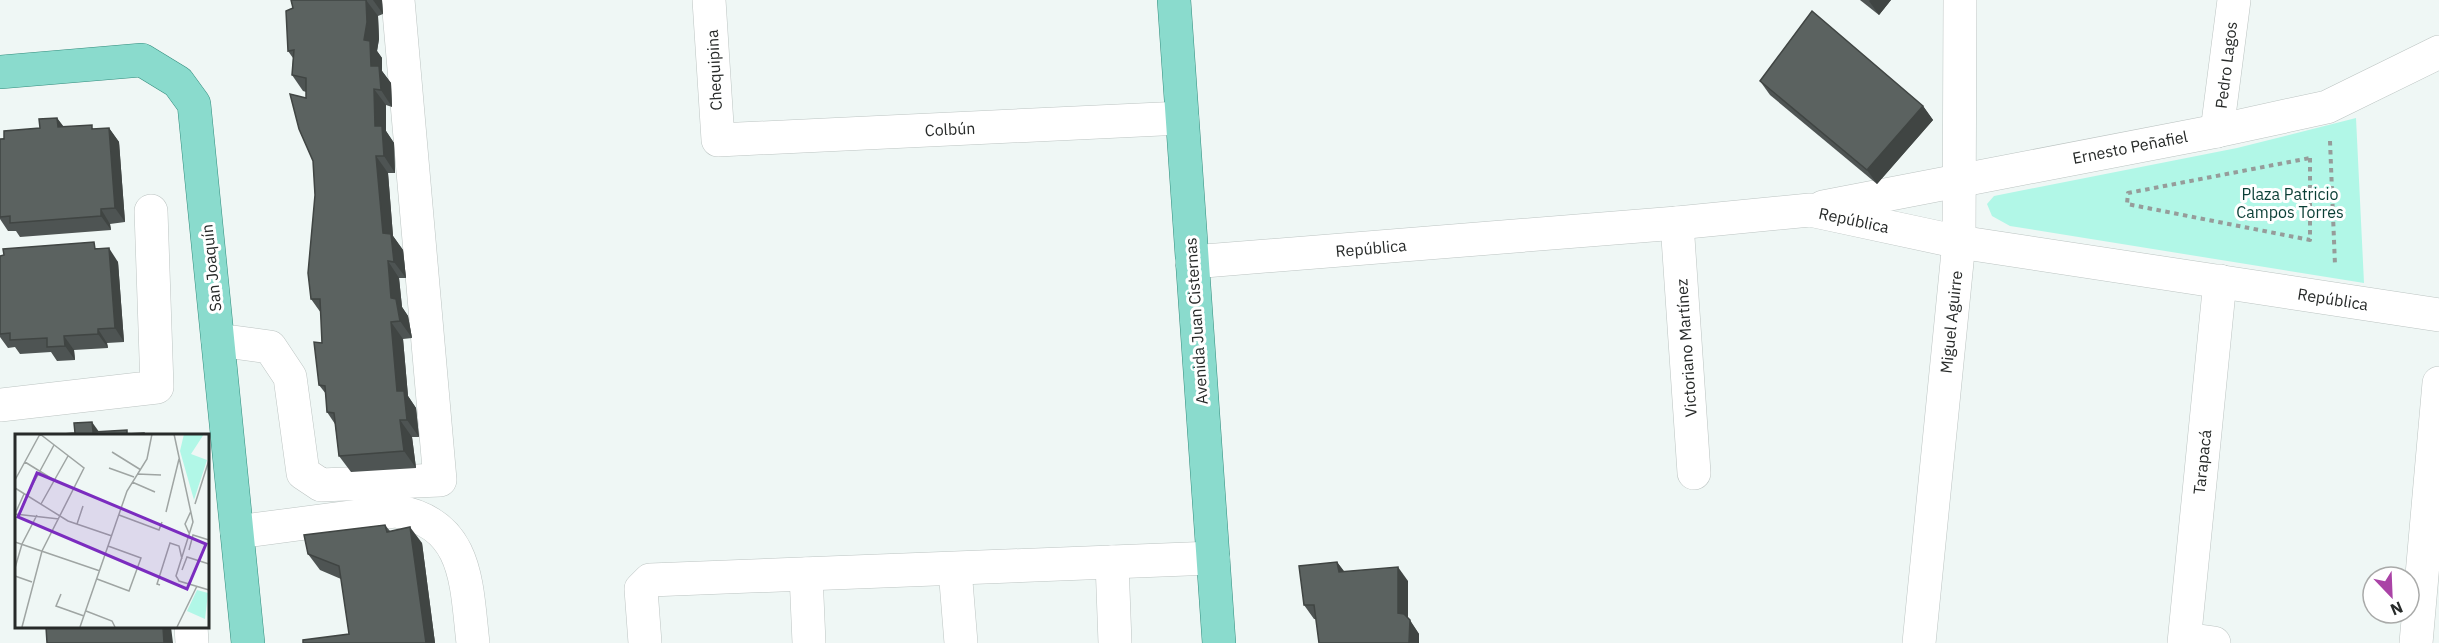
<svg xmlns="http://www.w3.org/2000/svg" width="2439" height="643" viewBox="0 0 2439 643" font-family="'IBM Plex Sans',sans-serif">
  <rect width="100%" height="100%" fill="#eff7f5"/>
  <!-- green -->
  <path fill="#b1f7e7" d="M2356,118L2364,283L2010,226L1992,216L1987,204L1994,196L2237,148Z"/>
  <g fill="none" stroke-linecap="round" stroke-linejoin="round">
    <defs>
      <g id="minor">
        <path d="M709,0L718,140L1182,118"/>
        <path d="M2217,131L2234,0"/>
        <path d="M1823,207L2217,131L2327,107L2439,52"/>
        <path d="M1677,223L1694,473"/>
        <path d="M1192,262L1677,223L1810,210L1959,242L2439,315"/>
        <path d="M218,340L270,347L290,377L303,473L321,485L440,480L398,0"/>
        <path d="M0,405L157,387L151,211"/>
        <path d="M237,532L396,511C469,524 466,584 473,643"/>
        <path d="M1112,562L1115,643"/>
        <path d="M955,569L961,643"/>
        <path d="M806,574L809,643"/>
        <path d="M191,626L192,643"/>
        <path d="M2185,639L2214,643"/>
        <path d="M645,643L641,589L650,580L1213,558"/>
        <path d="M1919,643L1959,242L1960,0"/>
        <path d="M2184,643L2220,281"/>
        <path d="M2416,643L2439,383"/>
      </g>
      <g id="major">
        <path d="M1174,0L1219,643"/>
        <path d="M0,72L142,60L178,82L194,104L248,643"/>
      </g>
    </defs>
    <!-- minor casing -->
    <use href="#minor" stroke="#bcc4c2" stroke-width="34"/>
    <!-- major casing -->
    <use href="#major" stroke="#358d7e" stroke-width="34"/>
    <!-- path -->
    <g stroke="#969c9a" stroke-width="4" stroke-dasharray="4.5 4.5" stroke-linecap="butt">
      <path d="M2330,141L2335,265"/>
      <path d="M2310,158V240L2127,204L2128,193Z"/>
      <path d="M2310,199H2333"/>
    </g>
    <!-- minor -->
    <use href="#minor" stroke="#fff" stroke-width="33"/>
    <!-- major -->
    <use href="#major" stroke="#8adbcd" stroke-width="33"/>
  </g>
  <!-- wall -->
  <g fill="#4e5453">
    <path d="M291,0H382L383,14L378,16L379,39L377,51L382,58V71L391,83L392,107L386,105V131L394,143L395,173H388L393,236L403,250L406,278H399L402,307L408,316L412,338L403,339L408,396L416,408L419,437H412L416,468L351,472L339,456L335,424L327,412L326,394L319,385L322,343L321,313L311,299L315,195L313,161L306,92L303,91L292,75L293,58L288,51L293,8Z"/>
    <path d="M1860,0H1891L1879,15Z"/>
    <path d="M1760,81L1923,106L1933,120L1877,184L1770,95Z"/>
    <path d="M57,118L64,127L95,129L109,128L119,142L125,222L110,224L111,230L20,237L16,231H8L0,219V139L40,128Z"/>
    <path d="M98,248L118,262L124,342L107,343L108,348L74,350L75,360L57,361L51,352L20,354L15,347L8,348L0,337V256Z"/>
    <path d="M385,525L390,531L422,543L435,643H303L349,634L341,579L320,570L308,554Z"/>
    <path d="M1337,562L1344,571L1408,581V618L1419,634L1314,619L1304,605Z"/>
  </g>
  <!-- shaded-wall -->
  <g fill="#404543">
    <path d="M366,0L378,16L379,39L377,51L382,58V71L391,83L392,107L381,90L371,66L364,40Z"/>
    <path d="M373,0H382L383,14Z"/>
    <path d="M1870,0H1891L1879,15L1869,1Z"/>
    <path d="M374,89L386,105V131L394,143L395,173L384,156L375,126Z"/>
    <path d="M1923,106L1933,120L1877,184L1867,170Z"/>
    <path d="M57,118L67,132L58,127Z"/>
    <path d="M109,128L119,142L125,222L115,208Z"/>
    <path d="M376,156L388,173L393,236L403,250L406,278L394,262L383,233Z"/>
    <path d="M101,209L110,224L111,230L101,216Z"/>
    <path d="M109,248L118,262L124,342L115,328Z"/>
    <path d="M388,261L399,278L402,307L408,316L412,338L400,321L391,298Z"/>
    <path d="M391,322L403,339L408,396L416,408L419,437L407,420L397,391Z"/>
    <path d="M98,329L107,343L108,348L98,334Z"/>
    <path d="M64,336L74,350L75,360L65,346Z"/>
    <path d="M400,420L412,437L416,468L404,451Z"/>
    <path d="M92,422L102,436L93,432Z"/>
    <path d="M410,527L422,543L435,643H426Z"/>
    <path d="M1337,562L1347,576L1339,572Z"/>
    <path d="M1398,567L1408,581V627L1398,613Z"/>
    <path d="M1410,620L1419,634V643H1409Z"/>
    <path d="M163,627H171L173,643H164Z"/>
  </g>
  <!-- building -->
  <g fill="#5b6260" stroke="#404543" stroke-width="1.5">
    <path d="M291,0H366L367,22L364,40L370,41L371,66H379L381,90L374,89L375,126H382L384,156H376L383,233L391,234L394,262L388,261L391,298L396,299L400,321L391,322L397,391H404L407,420H400L404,451L339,456L334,413L327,412L325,386L319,385L314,342L322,343L320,299H311L308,273L315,195L313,161L299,129L290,94L306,98V78L292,75L294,50L288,51L286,11L293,8Z"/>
    <path d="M1812,11L1923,106L1867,170L1760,81Z"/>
    <path d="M57,118L58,127L92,125V129L109,128L115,208L101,209V216L10,223V216L0,217V139H4V131L40,128L39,119Z"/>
    <path d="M94,242L95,249L109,248L115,328L98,329V334L64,336L65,346L47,347V338L10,340V333L0,334V256L4,255L3,249Z"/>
    <path d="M92,422L93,432L127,430V434L144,433V436H39L75,433L74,423Z"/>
    <path d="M385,525L387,532L410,527L426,643H303V640L349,634L339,566L308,554L304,535Z"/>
    <path d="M1337,562L1339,572L1398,567V613L1404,614L1410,620L1409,643H1319L1314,605H1304L1299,566Z"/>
    <path d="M46,627H163L164,643H47Z"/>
  </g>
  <g text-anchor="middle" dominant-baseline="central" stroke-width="6" stroke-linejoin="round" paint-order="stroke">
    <!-- street labels -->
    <g font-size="16" fill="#272a29" stroke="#fff">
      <text transform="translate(2226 65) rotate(-83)">Pedro Lagos</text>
      <text transform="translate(714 70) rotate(-93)">Chequipina</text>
      <text transform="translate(950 129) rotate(-3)">Colbún</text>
      <text transform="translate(2130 147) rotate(-11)">Ernesto Peñafiel</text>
      <text transform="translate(1854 220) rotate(12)">República</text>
      <text transform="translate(1371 248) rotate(-5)">República</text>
      <text transform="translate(211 268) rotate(-96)">San Joaquín</text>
      <text transform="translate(2333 299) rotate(9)">República</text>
      <text transform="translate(1196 321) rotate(-94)">Avenida Juan Cisternas</text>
      <text transform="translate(1951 322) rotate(-84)">Miguel Aguirre</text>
      <text transform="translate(1686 348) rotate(-94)">Victoriano Martínez</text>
      <text transform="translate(2202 462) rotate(-84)">Tarapacá</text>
    </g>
    <!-- park labels -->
    <g font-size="16" fill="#0a3e35" stroke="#fff">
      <text x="2290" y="194">Plaza Patricio<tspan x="2290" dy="18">Campos Torres</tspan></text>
    </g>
  </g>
  <!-- overview -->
  <g transform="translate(15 434)">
    <rect width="194" height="194" fill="#eff7f5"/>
    <path d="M169,0H189L176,20L192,26L179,66L165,17ZM182,156L193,159L190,185L172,177Z" fill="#b1f7e7"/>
    <path fill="none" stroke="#9fa5a3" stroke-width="1.5" d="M159,0L178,88L161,142L164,147L194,156M97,18L126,36M10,28L39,46M94,34L119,43M122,40L146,41M0,46L25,0M117,48L140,58M0,54L53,87L97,102M12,61L39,11M26,70L53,22M180,70L194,26M151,78L164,25M0,80L44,85M0,80L9,60M104,81L144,96L147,88M62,90L68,72M174,99L170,90L176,77M0,108L85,137M174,116L178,101L194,106M0,134L7,110L22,81M167,136L172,123L194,130M0,142L17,148M82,145L114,157L126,124L93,112M145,151L142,150L155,109L164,112L167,125M46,160L41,172L69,182M71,177L97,187L100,193M7,193L27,117L69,34L25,0M65,193L112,57L132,25L137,0M162,193L182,152"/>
    <path fill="#7b2cbf" fill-opacity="0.15" stroke="#7b2cbf" stroke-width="3" d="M22,39L191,110L172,155L3,83Z"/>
    <rect width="194" height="194" fill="none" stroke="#272a29" stroke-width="3"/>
  </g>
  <!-- north arrow -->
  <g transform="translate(2391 595) rotate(157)"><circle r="28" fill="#ffffff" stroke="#a9aaa9" stroke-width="1.5"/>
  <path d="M0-4.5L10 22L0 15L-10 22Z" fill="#aa43a6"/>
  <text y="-9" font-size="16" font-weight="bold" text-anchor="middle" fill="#272a29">N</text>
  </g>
</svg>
